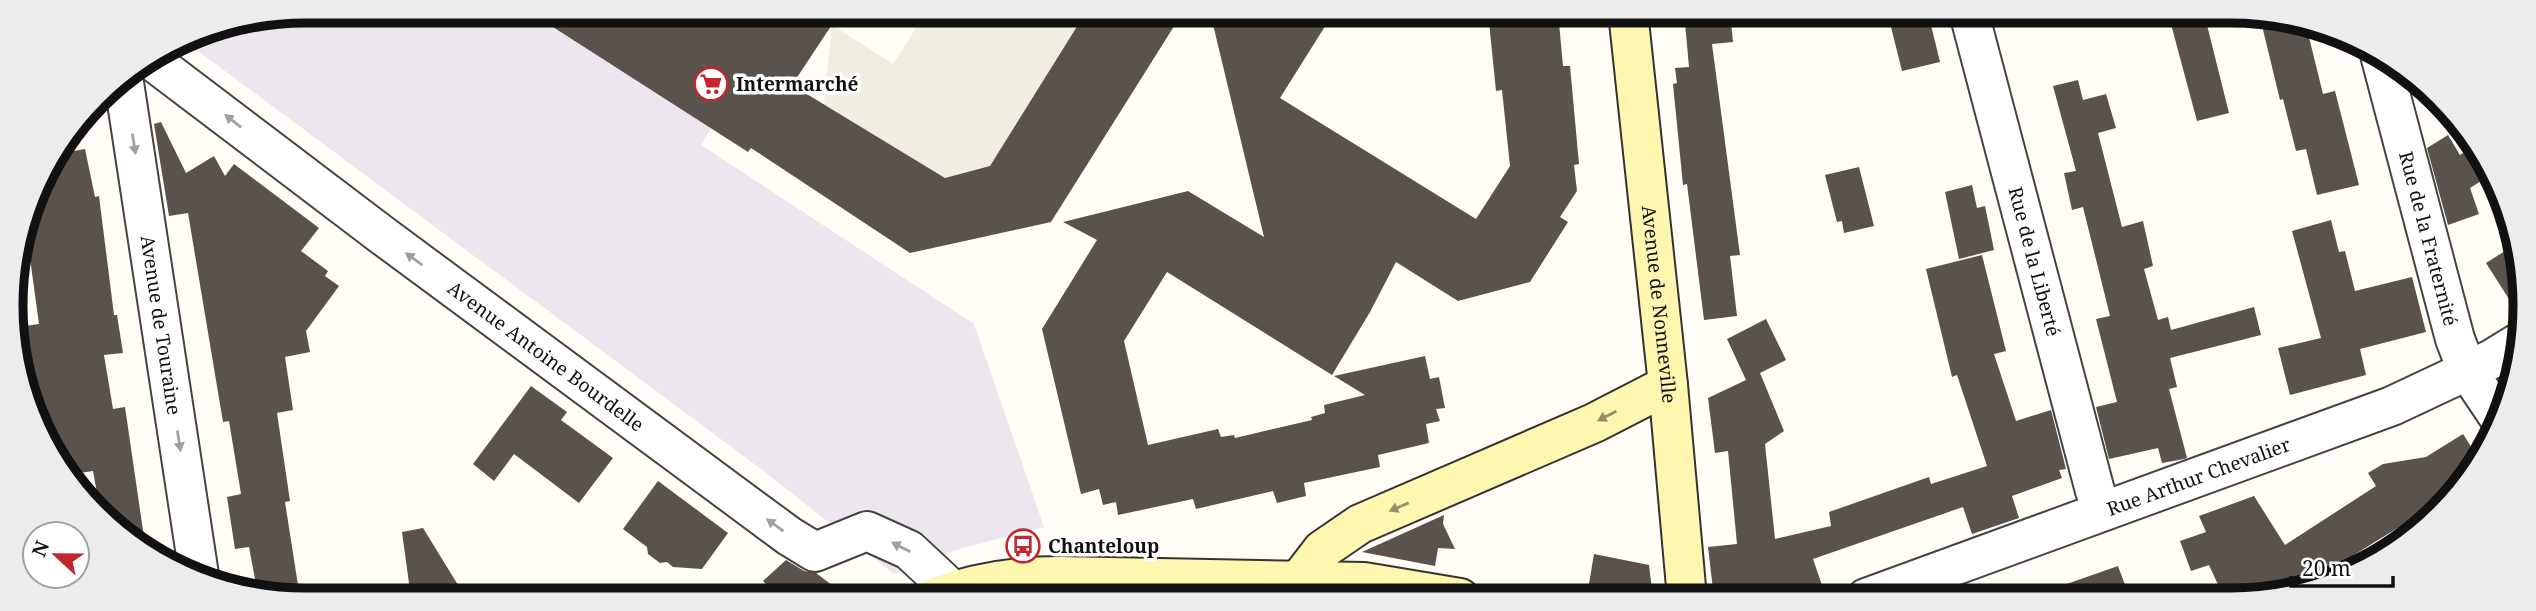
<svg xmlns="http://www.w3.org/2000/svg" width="2536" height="611" viewBox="0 0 2536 611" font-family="'Noto Serif',serif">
  <rect width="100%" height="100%" fill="#fffdf5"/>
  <!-- industrial -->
  <path fill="#eee6ef" d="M306,11H782L701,145L974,324L1044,527L962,548L894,574L765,472L182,39L193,33Z"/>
  <!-- plaza -->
  <path fill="#f1ede2" d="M927,11L1086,12L990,166L945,178L824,104L832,25L893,64Z"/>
  <!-- building -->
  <g fill="#5a524d">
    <path d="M528,11H841L792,85L945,178L990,166L1086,12H1183L1051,222L910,253L751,148L748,152Z"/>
    <path d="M1210,12H1334L1280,98L1476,219L1510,166L1502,90L1496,91L1488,12H1558L1563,66H1570L1579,164L1574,165L1577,191L1560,217L1568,222L1530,282L1458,301L1396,262L1370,312L1332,375L1167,272L1124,341L1148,445L1218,429L1221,437L1234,435L1235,438L1312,420L1311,417L1325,413L1324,405L1365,395L1334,376L1425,356L1430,379L1439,377L1445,408L1436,409L1440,421L1426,424L1429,443L1378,455L1380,467L1304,483L1306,496L1277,503L1273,491L1196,509L1193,499L1118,515L1116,502L1103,505L1099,489L1081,494L1042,329L1097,240L1063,222L1188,191L1264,237Z"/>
    <path d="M1684,12H1730L1733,42L1712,44L1740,255L1730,256L1737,316L1704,320L1687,184L1683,185L1673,84L1677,83L1675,68L1689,67Z"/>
    <path d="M2168,13H2204L2229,113L2197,121Z"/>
    <path d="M2259,13H2269L2306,25L2323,94L2335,91L2359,185L2317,195L2306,149L2296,151L2283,99L2280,100Z"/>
    <path d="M1929,17L1940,62L1902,71L1891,27Z"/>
    <path d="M2078,80L2083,100L2106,94L2116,128L2098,133L2122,227L2143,221L2153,266L2144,269L2158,320L2168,317L2171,330L2254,307L2261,335L2170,358L2177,387L2169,389L2187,458L2184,459L2162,463L2158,448L2109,459L2096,407L2117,402L2096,319L2110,316L2083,207L2072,210L2064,173L2076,171L2053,86Z"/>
    <path d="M161,122L186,173L214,156L225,176L234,164L319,228L301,251L328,271L325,276L339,286L306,331L310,352L285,357L293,410L277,413L290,501L285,502L300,598H267L258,595L249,547L235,549L227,497L241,494L229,421L223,422L188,213L169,216L154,124Z"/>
    <path d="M2448,135L2460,155L2474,146L2489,176L2470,188L2479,214L2448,225L2427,148Z"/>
    <path d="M85,149L95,197L99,196L114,315H117L123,353L104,355L113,409L125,407L146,551L100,510L93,471L66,475L26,400L17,327L39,324L26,229L41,175L57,154Z"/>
    <path d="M1859,167L1874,226L1844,233L1842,221L1837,222L1825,175Z"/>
    <path d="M1972,185L1977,208L1985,206L1994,250L1959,259L1945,192Z"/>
    <path d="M2331,220L2339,252L2345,251L2355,291L2412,277L2426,332L2360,349L2366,375L2290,395L2278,348L2321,338L2292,231Z"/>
    <path d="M2516,244L2521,318L2486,263Z"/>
    <path d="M1982,255L2006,351L1994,354L2016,421L2051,410L2066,469L2059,470L2062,478L2012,496L2019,518L1972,534L1963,507L1813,559L1823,588L1795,598H1714L1708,547L1737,544L1728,451L1715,453L1708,398L1746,380L1727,339L1766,319L1786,360L1760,373L1784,431L1765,444L1775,539L1831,526L1829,512L1929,477L1931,484L1987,466L1957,375L1952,377L1926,269Z"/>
    <path d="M531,386L567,412L561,420L613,458L579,503L514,454L494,481L473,464Z"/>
    <path d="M2463,434L2479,459L2454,493L2299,589L2269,598H2224L2209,565L2191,571L2180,541L2206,532L2199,516L2254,496L2285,545L2376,486L2368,473L2383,464L2426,457Z"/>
    <path d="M658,481L728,533L702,569L673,567L667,562L660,563L648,554L647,547L623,529Z"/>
    <path d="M1444,515L1443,524L1455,549L1438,548L1435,566L1362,552Z"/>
    <path d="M423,528L466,598H411L402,532Z"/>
    <path d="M1594,554L1649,565L1653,598H1628L1588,590Z"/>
    <path d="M786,560L804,571L816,573L849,598H778L763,581Z"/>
    <path d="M2118,566L2130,598H2038V594Z"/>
  </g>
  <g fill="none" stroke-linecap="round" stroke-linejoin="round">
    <defs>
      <g id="street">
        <path id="s1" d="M1969,13L2095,491L2103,510"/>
        <path id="s2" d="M2379,51L2455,339L2467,370L2500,419"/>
        <path id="s3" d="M150,59L382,235L789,536L815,552L867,531L909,550L953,591"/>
        <path id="s4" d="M123,76L199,575"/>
        <path id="s5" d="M1866,598L2392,406L2492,359L2523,340"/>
      </g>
      <g id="secondary">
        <path id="s6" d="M1628,12L1668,385L1687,598"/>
        <path d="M1299,580L1322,550L1360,524L1594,423L1668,385"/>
        <path d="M934,598C975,582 1016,576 1060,576L1364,582L1460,598"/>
      </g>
    </defs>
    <!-- street casing -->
    <use href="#street" stroke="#444" stroke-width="42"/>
    <!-- secondary casing -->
    <use href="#secondary" stroke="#333" stroke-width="42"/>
    <!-- street -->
    <use href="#street" stroke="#fff" stroke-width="38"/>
    <!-- secondary -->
    <use href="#secondary" stroke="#fff6b0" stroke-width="38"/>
  </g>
  <!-- one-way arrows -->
  <defs><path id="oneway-solid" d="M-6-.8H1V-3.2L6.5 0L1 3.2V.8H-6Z" transform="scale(1.75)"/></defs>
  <g fill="#a0a0a0">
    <use href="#oneway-solid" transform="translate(233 121) rotate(-142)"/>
    <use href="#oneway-solid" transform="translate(134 144) rotate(81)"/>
    <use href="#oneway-solid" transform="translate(414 259) rotate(-144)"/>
    <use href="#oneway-solid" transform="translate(179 441) rotate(81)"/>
    <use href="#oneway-solid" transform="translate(775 525) rotate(-144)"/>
    <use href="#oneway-solid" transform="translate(901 547) rotate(-153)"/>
  </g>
  <g fill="#948f68">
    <use href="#oneway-solid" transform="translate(1607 416) rotate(153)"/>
    <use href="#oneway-solid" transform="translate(1399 507) rotate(157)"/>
  </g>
  <!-- icons -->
  <defs>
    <symbol id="supermarket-ring" viewBox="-11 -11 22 22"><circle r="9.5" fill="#fff" stroke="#c4262e" stroke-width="1.5"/><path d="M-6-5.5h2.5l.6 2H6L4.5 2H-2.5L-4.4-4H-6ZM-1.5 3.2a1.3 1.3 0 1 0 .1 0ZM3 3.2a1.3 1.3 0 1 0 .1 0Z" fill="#c4262e"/></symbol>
    <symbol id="bus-ring" viewBox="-11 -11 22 22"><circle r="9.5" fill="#fff" stroke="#c4262e" stroke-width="1.5"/><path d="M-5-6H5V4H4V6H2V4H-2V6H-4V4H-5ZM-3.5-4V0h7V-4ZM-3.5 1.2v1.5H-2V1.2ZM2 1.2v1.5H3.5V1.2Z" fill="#c4262e"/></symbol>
  </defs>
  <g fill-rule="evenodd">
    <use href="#supermarket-ring" x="692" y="65" width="38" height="38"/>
    <use href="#bus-ring" x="1004" y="527" width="38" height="38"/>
  </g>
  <g text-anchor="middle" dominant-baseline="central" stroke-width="7" stroke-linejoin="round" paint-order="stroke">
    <!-- poi labels -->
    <g font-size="19" font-weight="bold" fill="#111" stroke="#fff" text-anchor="start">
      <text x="736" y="84">Intermarché</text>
      <text x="1048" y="546">Chanteloup</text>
    </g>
    <!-- street labels -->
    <g font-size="19" fill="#111" stroke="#fff">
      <text stroke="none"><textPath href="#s2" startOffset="194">Rue de la Fraternité</textPath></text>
      <text stroke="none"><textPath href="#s1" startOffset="257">Rue de la Liberté</textPath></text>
      <text stroke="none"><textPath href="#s6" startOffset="294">Avenue de Nonneville</textPath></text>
      <text stroke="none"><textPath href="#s4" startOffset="252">Avenue de Touraine</textPath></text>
      <text stroke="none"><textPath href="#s3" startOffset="495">Avenue Antoine Bourdelle</textPath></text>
      <text stroke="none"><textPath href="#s5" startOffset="354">Rue Arthur Chevalier</textPath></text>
    </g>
  </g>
  <!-- crop -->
  <path d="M0 0H2536V611H0ZM305 23H2231A282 282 0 0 1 2513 305V306A282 282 0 0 1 2231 588H305A282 282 0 0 1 23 306V305A282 282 0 0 1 305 23Z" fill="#ececec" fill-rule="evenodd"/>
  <path fill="none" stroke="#111" stroke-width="9" d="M305 23H2231A282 282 0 0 1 2513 305V306A282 282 0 0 1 2231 588H305A282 282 0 0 1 23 306V305A282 282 0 0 1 305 23Z"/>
  <!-- north arrow -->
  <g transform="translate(56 555) rotate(292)"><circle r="33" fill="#ffffff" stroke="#a0a0a0" stroke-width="2"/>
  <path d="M0-5L12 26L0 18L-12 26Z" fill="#c4262e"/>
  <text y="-10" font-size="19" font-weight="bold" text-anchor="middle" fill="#111111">N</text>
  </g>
  <!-- scale -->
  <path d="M2291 576v10h102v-10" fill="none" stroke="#111111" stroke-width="3.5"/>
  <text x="2302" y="576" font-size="21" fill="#111111" stroke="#ffffff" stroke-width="5" paint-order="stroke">20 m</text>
</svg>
